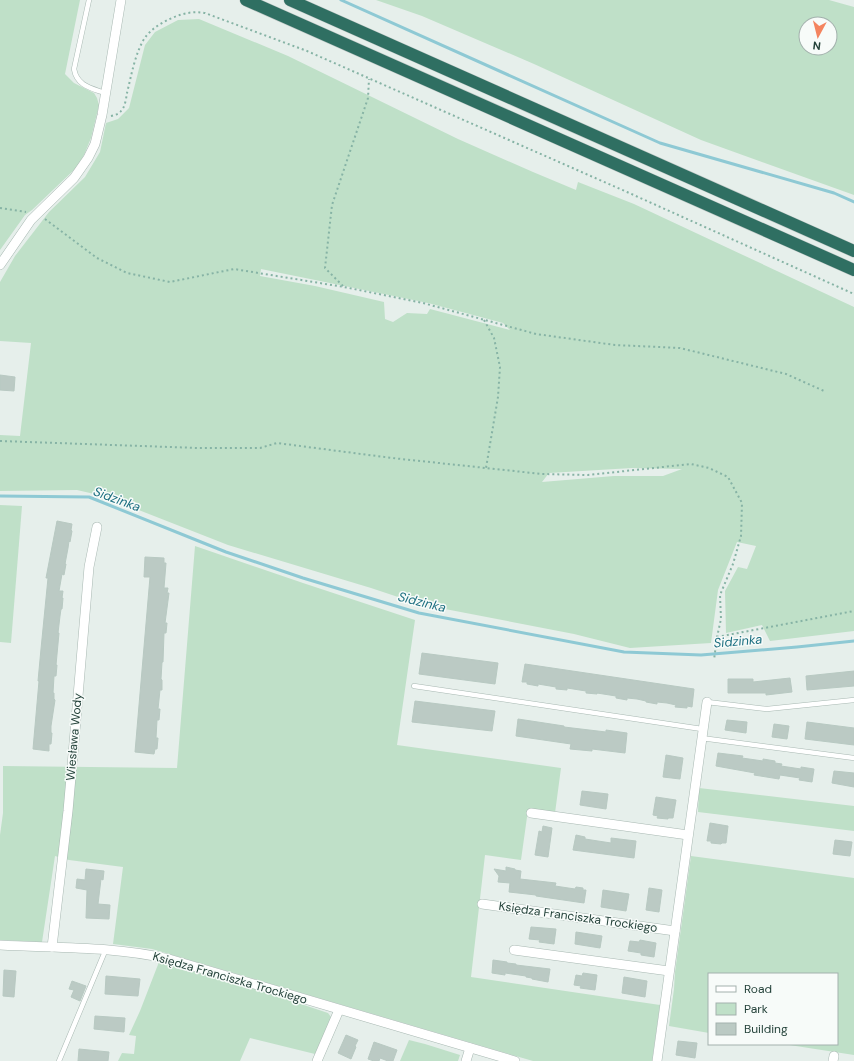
<svg xmlns="http://www.w3.org/2000/svg" width="854" height="1061" viewBox="0 0 854 1061" font-family="'DM Sans',sans-serif">
  <rect width="100%" height="100%" fill="#e6efeb"/>
  <!-- green -->
  <g fill="#bfe0c8" fill-rule="evenodd">
    <path d="M0,0H80L65,74L74,83L94,93L97,98L99,105L91,138L84,155L76,168L32,210L25,215L0,250Z"/>
    <path d="M376,0H829L854,7V195L701,140L534,64L422,16ZM806,24H830V48H806Z"/>
    <path d="M199,19L288,56L458,139L533,172L576,190L578,182L634,204L854,307V631L770,641L762,625L726,633L725,591L738,567L747,569L756,546L737,542L718,590L711,643L630,648L574,634L419,604L371,588L228,545L103,496L77,490L0,491V435L20,436L31,343L0,341V282L15,256L49,212L85,177L100,152L106,123L118,119L129,108L145,45L155,32L178,20ZM261,269L428,303L503,323L510,330L430,309L427,314L407,313L393,322L385,319L384,302L315,286L260,276ZM632,468L682,469L663,476H614L542,482L549,473Z"/>
    <path d="M0,505L22,506L11,643L0,642Z"/>
    <path d="M195,546L303,583L415,620L397,745L561,768L555,813L528,810L521,860L485,855L471,977L660,1005L652,1061H533L152,949L113,944L123,867L69,860L55,856L42,942L0,940V835L3,813V766L177,768Z"/>
    <path d="M699,788L854,806V831L698,812Z"/>
    <path d="M691,856L854,878V1055L783,1044H837V974H709V1033L669,1026L674,989L675,972Z"/>
    <path d="M159,962L268,993L328,1013L331,1017L315,1054L250,1038L240,1061H118L122,1053L134,1054L136,1036L129,1035L140,1011Z"/>
    <path d="M409,1040L425,1044L460,1055L458,1061H400Z"/>
  </g>
  <g fill="none" stroke-linecap="round" stroke-linejoin="round">
    <!-- stream -->
    <g stroke="#8ec9d4" stroke-width="3">
      <path d="M341,0L660,143L834,193L854,202"/>
      <path d="M0,496L89,497L226,552L303,578L419,613L624,652L701,655L797,647L854,641"/>
    </g>
  </g>
  <!-- building -->
  <g fill="#bbcac4" stroke="#b8c9c2">
    <path d="M0,375L15,377L14,391L0,390Z"/>
    <path d="M57,521L72,524L71,530L72,531L70,542L69,541L68,548L65,564H66L64,575L62,574L59,591H63L62,598H63L62,609H61L60,616L58,633H59L56,665H57L56,676H54L53,693H54V699L55,700L51,726V733H52L51,744H49V751L33,749L39,681H38L41,649L48,578H46Z"/>
    <path d="M145,557L164,558V563H166L164,588H168L167,593H169L165,623H167L166,633H164L163,662H162L161,679L162,680V690H160L158,709H160L159,720H157L156,738H158L157,749H155L154,754L135,752L150,577H144Z"/>
    <path d="M422,653L498,663L495,684L419,674Z"/>
    <path d="M525,664L694,689L692,707L687,706V708L675,707L676,705L667,703L657,702V704L646,702V701L637,699L627,698V700L616,698V696L597,693V694L586,693V691L567,688V690L556,689V687L538,684V686L527,684V682H522Z"/>
    <path d="M854,671V686L807,690L806,676Z"/>
    <path d="M790,678L792,692L766,695V693H728V679H753V682Z"/>
    <path d="M415,701L495,711L492,731L412,722Z"/>
    <path d="M518,719L564,726V727L606,732V730L627,733L625,753L592,749V751L570,749L571,744L516,736Z"/>
    <path d="M727,720L747,722L746,733L725,730Z"/>
    <path d="M807,722L854,728V745L805,739Z"/>
    <path d="M774,724L789,726L787,739L772,737Z"/>
    <path d="M718,753L743,756L742,758L763,761V759L775,761V763L782,764L781,766L801,769V767L814,769L812,782L799,780L800,778L780,775L779,779L754,775L755,773L716,766Z"/>
    <path d="M666,755L683,758L680,779L663,777Z"/>
    <path d="M834,771L854,773V787L832,783Z"/>
    <path d="M582,791L608,794L606,809L580,805Z"/>
    <path d="M656,797L676,800L673,818H668V819L657,818L658,816L653,815Z"/>
    <path d="M710,823L728,826L726,843H722L721,844L711,843V841H707Z"/>
    <path d="M543,826L552,828L548,857L535,855L539,831L542,832Z"/>
    <path d="M576,835L585,837V839L611,843V838L636,841L634,858L573,850Z"/>
    <path d="M835,840L852,842L850,856L833,854Z"/>
    <path d="M506,867L515,869V870L521,871L520,879L556,883L555,886L575,889L576,887L583,888V890H586L584,903L536,896V895L509,892L510,883L498,882L499,876L494,869L506,871Z"/>
    <path d="M86,869L104,871L103,880L101,879L98,904L110,905L109,919L86,918L87,890L76,888L77,879L85,880Z"/>
    <path d="M649,888L662,890L659,912L646,910Z"/>
    <path d="M603,890L629,894L626,911L601,907Z"/>
    <path d="M531,927L556,929L554,944L539,942L540,940L529,939Z"/>
    <path d="M576,932L602,936L600,948L575,944Z"/>
    <path d="M640,940L656,943L654,957L641,955V953L628,951L630,941L639,942Z"/>
    <path d="M493,960L507,962V963L516,964V965L550,969L548,982L532,979V978L526,977V976L505,973V975L492,973Z"/>
    <path d="M4,970L16,971L14,997L3,996Z"/>
    <path d="M583,973L597,975L595,990L580,988L581,986L574,985L576,975L582,976Z"/>
    <path d="M106,976L140,979L138,996L105,994Z"/>
    <path d="M624,977L647,981L645,997L622,993Z"/>
    <path d="M72,981L86,986L80,1001L71,997L74,990L69,989Z"/>
    <path d="M95,1016L125,1018L124,1032L94,1029Z"/>
    <path d="M346,1035L358,1040L355,1046L356,1047L351,1059L338,1053Z"/>
    <path d="M678,1041L697,1043L695,1058L676,1055Z"/>
    <path d="M374,1042L397,1050L393,1061H388L380,1058L379,1061H374L368,1059Z"/>
    <path d="M79,1049L109,1052L108,1061H78Z"/>
  </g>
  <g fill="none" stroke-linecap="round" stroke-linejoin="round">
    <defs>
      <g id="service">
        <path d="M89,0L74,69C77,86 91,88 105,93"/>
        <path d="M414,686L702,729"/>
        <path d="M707,702L767,709L854,700"/>
        <path d="M701,738L854,758"/>
        <path d="M59,1061L106,949"/>
      </g>
      <g id="minor">
        <path d="M0,265L31,220L74,178L88,158L95,144L102,115L121,0"/>
        <path d="M531,813L688,835"/>
        <path d="M482,904L675,931"/>
        <path d="M0,945C56,948 114,946 169,959L515,1061"/>
        <path d="M52,947L68,811L74,743L89,567L97,527"/>
        <path d="M514,950L669,971"/>
        <path d="M317,1061L339,1010"/>
        <path d="M466,1061L470,1048"/>
        <path d="M657,1061L707,702"/>
        <path d="M833,1061L834,1056"/>
      </g>
      <g id="motorway">
        <path d="M246,0L854,270"/>
        <path d="M290,0L854,251"/>
      </g>
    </defs>
    <!-- service casing -->
    <use href="#service" stroke="#a8b8b2" stroke-width="5.5"/>
    <!-- minor casing -->
    <use href="#minor" stroke="#a8b8b2" stroke-width="10"/>
    <!-- motorway casing -->
    <use href="#motorway" stroke="#c2cac8" stroke-width="13"/>
    <!-- path -->
    <g stroke="#86b3a5" stroke-width="2" stroke-dasharray="2 3" stroke-linecap="butt">
      <path d="M111,116C115,115 119,114 121,111C125,107 126,99 127,93C131,77 136,48 147,35C154,27 163,22 172,18C183,13 194,11 205,13L307,51L627,192L854,294"/>
      <path d="M0,208L26,212"/>
      <path d="M45,219L97,258L127,273L170,282L234,269L344,287L423,303L536,334L615,345L680,348L786,374L824,391"/>
      <path d="M343,286L325,268L332,205L368,98L369,79"/>
      <path d="M484,320L494,338L500,367L498,397L486,468"/>
      <path d="M0,441L198,448H260L277,443L392,458L542,474L588,475L691,464L709,468L728,477L742,503L741,536L733,564L720,595L721,619L717,637L714,660"/>
      <path d="M717,637L854,611"/>
    </g>
    <!-- service -->
    <use href="#service" stroke="#fff" stroke-width="4.5"/>
    <!-- minor -->
    <use href="#minor" stroke="#fff" stroke-width="9"/>
    <!-- motorway -->
    <use href="#motorway" stroke="#2f6f62" stroke-width="12"/>
  </g>
  <g text-anchor="middle" dominant-baseline="central" stroke-width="3" stroke-linejoin="round" paint-order="stroke">
    <!-- street labels -->
    <g font-size="12" fill="#24423a" stroke="#f7fbf9">
      <text transform="translate(74 737) rotate(-85)">Wiesława Wody</text>
      <text transform="translate(578 917) rotate(8)">Księdza Franciszka Trockiego</text>
      <text transform="translate(230 978) rotate(16)">Księdza Franciszka Trockiego</text>
    </g>
    <!-- water labels -->
    <g font-size="13" font-style="italic" fill="#1c6f80" stroke="#f7fbf9">
      <text transform="translate(117 499) rotate(20)">Sidzinka</text>
      <text transform="translate(422 602) rotate(14)">Sidzinka</text>
      <text transform="translate(738 641) rotate(-5)">Sidzinka</text>
    </g>
  </g>
  <!-- legend -->
  <rect x="708" y="973" width="130" height="72" fill="#f7fbf9" stroke="#a3b1ad"/>
  <rect x="716" y="986" width="20" height="6" fill="#ffffff" stroke="#a3b1ad"/>
  <text x="744" y="993" font-size="12" fill="#24423a">Road</text>
  <rect x="716" y="1003" width="20" height="12" fill="#bfe0c8" stroke="#a3b1ad"/>
  <text x="744" y="1013" font-size="12" fill="#24423a">Park</text>
  <rect x="716" y="1023" width="20" height="12" fill="#bbcac4" stroke="#a3b1ad"/>
  <text x="744" y="1033" font-size="12" fill="#24423a">Building</text>
  <!-- north arrow -->
  <g transform="translate(818 36) rotate(187)"><circle r="19" fill="#f7fbf9" stroke="#a3b1ad"/>
  <path d="M0-3L7 15L0 10L-7 15Z" fill="#f4845f"/>
  <text y="-6" font-size="11" font-weight="bold" text-anchor="middle" fill="#24423a">N</text>
  </g>
</svg>
